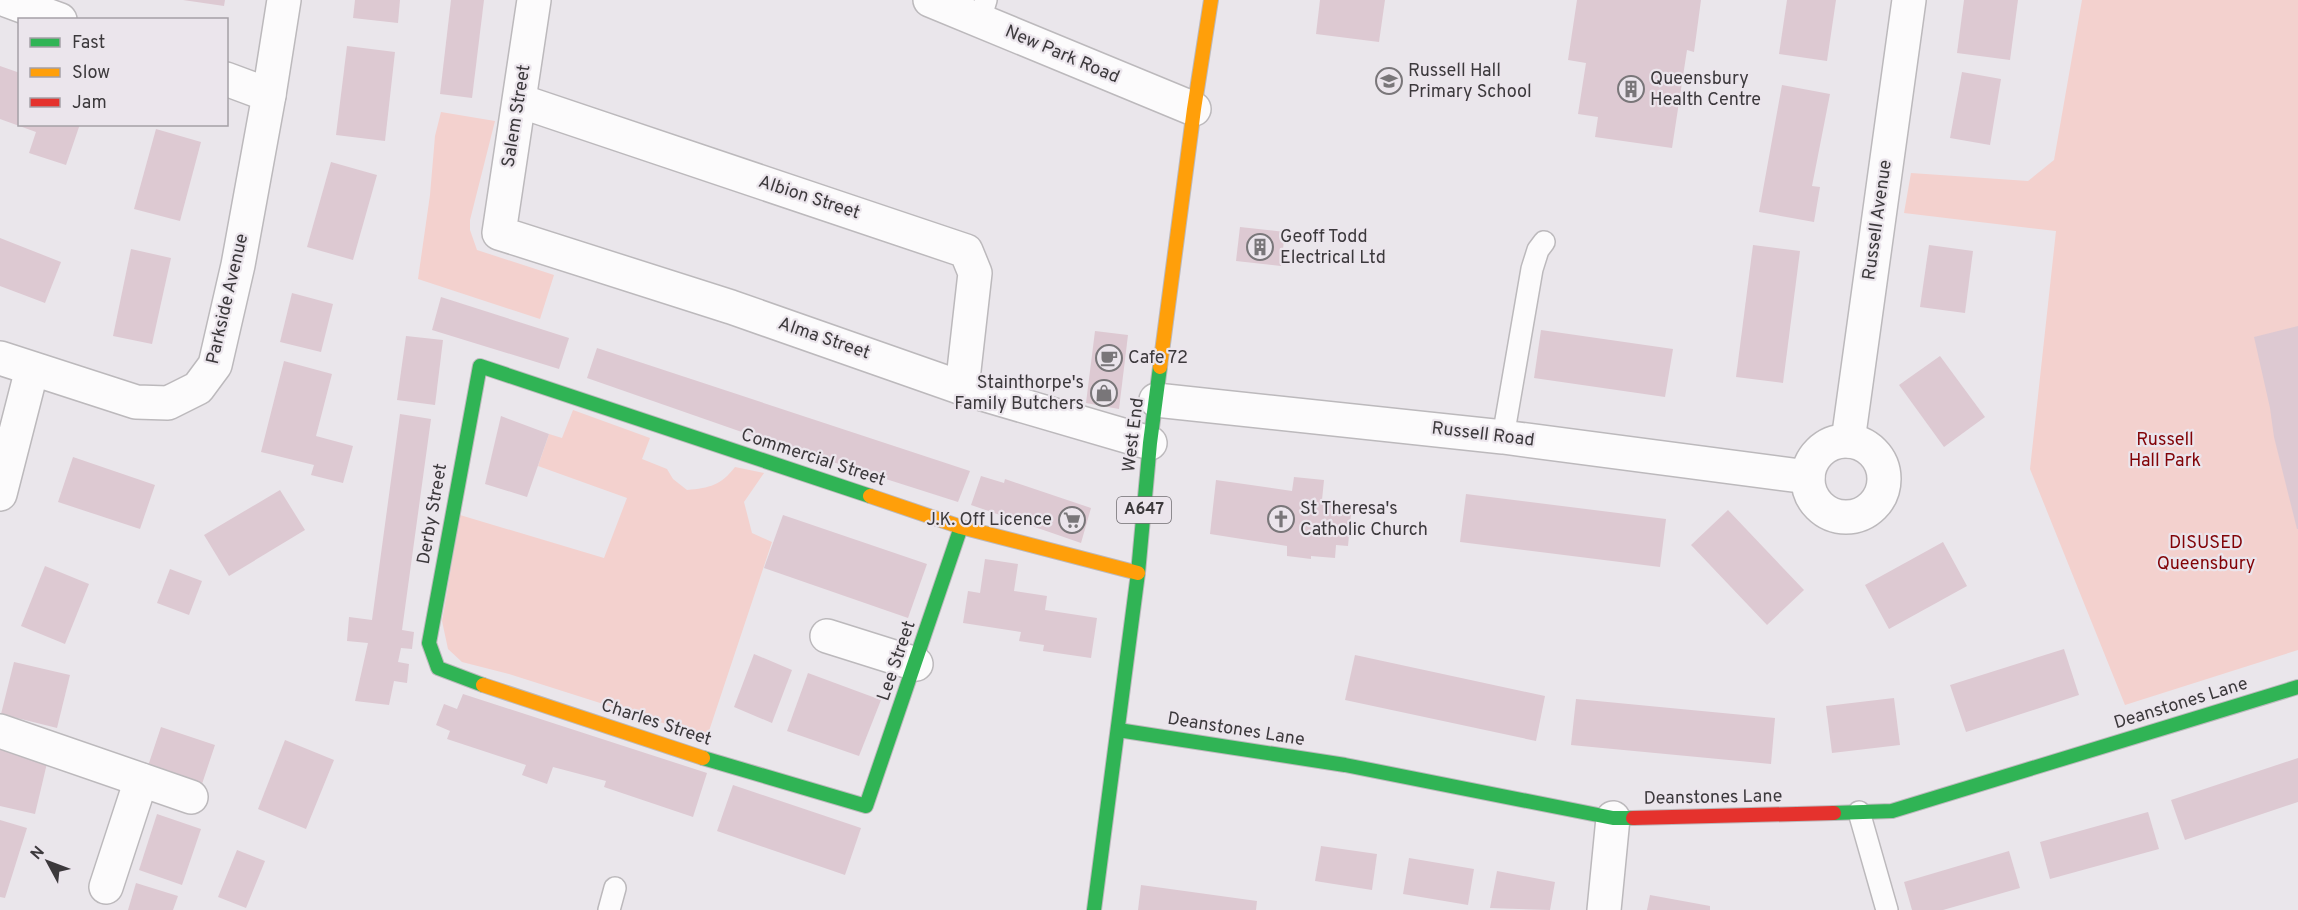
<svg xmlns="http://www.w3.org/2000/svg" width="2298" height="910" viewBox="0 0 2298 910" font-family="Overpass,sans-serif">
  <rect width="100%" height="100%" fill="#eae6eb"/>
  <!-- green -->
  <g fill="#f3d1ce">
    <path d="M2082,0H2298V650L2125,705L2030,469L2056,231L1904,213L1911,173L2028,181L2054,160Z"/>
    <path d="M441,112L495,121L470,220V230L477,250L554,275L540,319L418,279L430,195L435,136Z"/>
    <path d="M573,410L650,438L642,459L667,469L673,479L687,490C710,488 721,485 735,467L764,473L744,502L752,533L772,542L707,737L509,674L462,662L448,649L442,621L460,515L604,558L627,498L538,466L549,434L562,438Z"/>
  </g>
  <!-- building -->
  <g fill="#ddc9d2">
    <path d="M183,0H225L224,6Z"/>
    <path d="M355,0H400L398,23L353,18Z"/>
    <path d="M451,0H484L472,98L440,94Z"/>
    <path d="M1320,0H1385L1379,42L1316,34Z"/>
    <path d="M1577,0H1701L1694,52L1687,50L1672,148L1595,137L1598,117L1578,114L1586,63L1568,60Z"/>
    <path d="M1787,0H1836L1827,61L1779,54Z"/>
    <path d="M1964,0H2018L2010,60L1957,53Z"/>
    <path d="M347,46L395,52L385,141L336,135Z"/>
    <path d="M0,66L20,73V124H80L66,165L29,153L36,132L0,119Z"/>
    <path d="M1962,72L2001,79L1990,145L1950,138Z"/>
    <path d="M1782,85L1830,94L1812,186L1820,187L1814,222L1759,212Z"/>
    <path d="M156,129L201,142L180,221L134,209Z"/>
    <path d="M331,162L377,175L353,260L307,247Z"/>
    <path d="M1240,227L1285,232L1281,266L1236,261Z"/>
    <path d="M0,238L61,262L45,303L0,286Z"/>
    <path d="M1753,245L1800,251L1783,383L1736,377Z"/>
    <path d="M1929,245L1973,251L1965,313L1920,307Z"/>
    <path d="M131,249L171,258L152,344L113,336Z"/>
    <path d="M292,293L333,304L321,352L280,342Z"/>
    <path d="M441,297L569,338L559,369L432,330Z"/>
    <path d="M2298,326V529H2297L2274,437L2270,408L2254,337Z"/>
    <path d="M1541,330L1673,349L1665,397L1534,378Z"/>
    <path d="M1095,331L1128,335L1119,409L1086,403Z"/>
    <path d="M406,336L443,340L435,405L397,400Z"/>
    <path d="M597,348L970,471L958,502L773,443L587,378Z"/>
    <path d="M1940,356L1985,417L1944,447L1899,385Z"/>
    <path d="M284,361L332,374L316,436L353,446L343,483L311,475L314,465L261,452Z"/>
    <path d="M400,414L431,419L402,630L414,632L412,649L401,648L398,662L409,664L407,683L394,681L389,705L355,701L368,643L347,641L349,617L372,620Z"/>
    <path d="M501,416L549,434L527,497L485,484Z"/>
    <path d="M73,457L155,485L140,529L58,502Z"/>
    <path d="M981,476L1004,483L1005,479L1091,508L1081,543L971,505Z"/>
    <path d="M1294,477L1324,480L1322,500L1352,505L1348,546L1336,545L1335,558L1311,556V559L1287,556V546L1210,534L1216,480L1292,491Z"/>
    <path d="M280,490L305,530L229,576L204,535Z"/>
    <path d="M1466,494L1666,519L1660,567L1460,542Z"/>
    <path d="M1728,510L1804,590L1767,625L1691,545Z"/>
    <path d="M783,515L927,564L908,618L764,568Z"/>
    <path d="M1943,542L1967,586L1889,629L1865,585Z"/>
    <path d="M985,559L1018,564L1014,591L1047,596L1045,610L1097,618L1091,658L1043,651L1044,645L1019,641L1021,632L963,623L968,591L980,593Z"/>
    <path d="M45,566L89,584L65,644L21,626Z"/>
    <path d="M170,569L202,581L189,615L157,603Z"/>
    <path d="M2064,649L2079,695L1966,732L1950,685Z"/>
    <path d="M754,654L792,670L772,723L734,707Z"/>
    <path d="M1355,655L1545,696L1536,741L1345,700Z"/>
    <path d="M14,662L70,675L57,728L1,714Z"/>
    <path d="M808,673L881,700L859,756L787,731Z"/>
    <path d="M463,694L707,773L693,817L604,787L606,781L553,767L547,784L522,775L526,765L447,739L450,731L436,725L444,704L457,709Z"/>
    <path d="M1894,698L1900,745L1832,753L1826,706Z"/>
    <path d="M1576,699L1775,718L1771,764L1571,745Z"/>
    <path d="M161,727L215,745L201,787L147,769Z"/>
    <path d="M285,740L334,760L306,829L258,809Z"/>
    <path d="M0,748L48,759L35,814L0,806Z"/>
    <path d="M2298,758V802L2185,840L2171,800Z"/>
    <path d="M733,785L861,828L845,875L717,831Z"/>
    <path d="M2148,812L2159,849L2050,879L2040,842Z"/>
    <path d="M157,814L201,829L182,885L139,870Z"/>
    <path d="M0,820L27,828L5,898L0,897Z"/>
    <path d="M1321,846L1377,854L1372,890L1315,881Z"/>
    <path d="M237,850L265,861L246,908L218,897Z"/>
    <path d="M2009,851L2020,888L1943,910H1912L1904,882Z"/>
    <path d="M1409,858L1474,869L1468,905L1403,894Z"/>
    <path d="M1497,871L1555,882L1550,910L1490,908Z"/>
    <path d="M136,883L178,896L173,910H128Z"/>
    <path d="M1141,885L1257,901L1256,910H1138Z"/>
    <path d="M1650,895L1710,906V910H1647Z"/>
  </g>
  <g fill="none" stroke-linecap="round" stroke-linejoin="round">
    <defs>
      <g id="lane">
        <path d="M980,20L986,0"/>
        <path d="M1503,437L1532,269L1538,250L1544,242"/>
        <path d="M1859,812L1887,910"/>
        <path d="M609,910L615,888"/>
      </g>
      <g id="street">
        <path d="M6,0L60,20"/>
        <path d="M534,0L499,233L731,307L962,388L1150,443"/>
        <path d="M930,0L1194,109"/>
        <path d="M226,79L269,95"/>
        <path d="M520,101L966,251L975,273L962,388"/>
        <path d="M0,358L136,402L168,403L198,388L215,365L238,265L269,95L284,0"/>
        <path d="M1156,400L1503,437L1808,477"/>
        <path d="M1848,441L1909,0"/>
        <circle cx="1846" cy="479" r="38"/>
        <path d="M0,494L32,369"/>
        <path d="M827,636L916,664"/>
        <path d="M0,731L191,797"/>
        <path d="M106,887L141,780"/>
        <path d="M1604,910L1613,818"/>
      </g>
      <g id="fast">
        <path d="M483,685L438,668L429,643L480,366L870,496"/>
        <path d="M1118,730L1345,765L1613,818H1633"/>
        <path d="M703,758L866,806L961,527"/>
        <path d="M1834,813L1892,811L2298,687"/>
        <path d="M1094,910L1138,573L1150,443L1160,367"/>
      </g>
      <g id="slow">
        <path d="M1160,367L1194,109L1211,0"/>
        <path d="M870,496L961,527L1138,573"/>
        <path d="M483,685L703,758"/>
      </g>
      <path id="jam" d="M1633,818L1834,813"/>
    </defs>
    <!-- lane casing -->
    <use href="#lane" stroke="#bcb9bc" stroke-width="24"/>
    <!-- street casing -->
    <use href="#street" stroke="#bcb9bc" stroke-width="36"/>
    <!-- fast casing -->
    <use href="#fast" stroke="#bcb9bc" stroke-width="16"/>
    <!-- slow casing -->
    <use href="#slow" stroke="#bcb9bc" stroke-width="16"/>
    <!-- jam casing -->
    <use href="#jam" stroke="#bcb9bc" stroke-width="16"/>
    <!-- lane -->
    <use href="#lane" stroke="#fcfbfc" stroke-width="21"/>
    <!-- street -->
    <use href="#street" stroke="#fcfbfc" stroke-width="33"/>
    <!-- fast -->
    <use href="#fast" stroke="#30b455" stroke-width="14"/>
    <!-- slow -->
    <use href="#slow" stroke="#ff9f0a" stroke-width="14"/>
    <!-- jam -->
    <use href="#jam" stroke="#e5322d" stroke-width="14"/>
  </g>
  <!-- icons -->
  <defs>
    <symbol id="school-ring" viewBox="-11 -11 22 22"><circle r="9.5" fill="#ebe5ec" stroke="#797679" stroke-width="1.5"/><path d="M0-5L7-2L0 1L-7-2ZM-4 1L0 2.5L4 1V4Q0 6-4 4Z" fill="#797679"/></symbol>
    <symbol id="building-ring" viewBox="-11 -11 22 22"><circle r="9.5" fill="#ebe5ec" stroke="#797679" stroke-width="1.5"/><path d="M-4-6H4V6H1V3H-1V6H-4ZM-2.5-4.3h1.7v1.8h-1.7ZM.8-4.3h1.7v1.8H.8ZM-2.5-1h1.7V.8h-1.7ZM.8-1h1.7V.8H.8Z" fill="#797679"/></symbol>
    <symbol id="cafe-ring" viewBox="-11 -11 22 22"><circle r="9.5" fill="#ebe5ec" stroke="#797679" stroke-width="1.5"/><path d="M-5.5-4.5H6V0H3Q3 3.5 0 3.5H-2.5Q-5.5 3.5-5.5 0ZM3-3.2v2h1.7v-2ZM-6 4.5H4V6H-6Z" fill="#797679"/></symbol>
    <symbol id="shop-ring" viewBox="-11 -11 22 22"><circle r="9.5" fill="#ebe5ec" stroke="#797679" stroke-width="1.5"/><path d="M-5-2.5h2.3a2.7 3.5 0 0 1 5.4 0H5L5.5 6h-11ZM-1.5-2.5h3a1.5 2.3 0 0 0-3 0Z" fill="#797679"/></symbol>
    <symbol id="church-ring" viewBox="-11 -11 22 22"><circle r="9.5" fill="#ebe5ec" stroke="#797679" stroke-width="1.5"/><path d="M-1.2-6h2.4v3.5h3.3v2.4h-3.3V6h-2.4V-.1h-3.3v-2.4h3.3Z" fill="#797679"/></symbol>
    <symbol id="supermarket-ring" viewBox="-11 -11 22 22"><circle r="9.5" fill="#ebe5ec" stroke="#797679" stroke-width="1.5"/><path d="M-6-5.5h2.5l.6 2H6L4.5 2H-2.5L-4.4-4H-6ZM-1.5 3.2a1.3 1.3 0 1 0 .1 0ZM3 3.2a1.3 1.3 0 1 0 .1 0Z" fill="#797679"/></symbol>
  </defs>
  <g fill-rule="evenodd">
    <use href="#school-ring" x="1374" y="66" width="30" height="30"/>
    <use href="#building-ring" x="1616" y="74" width="30" height="30"/>
    <use href="#building-ring" x="1245" y="232" width="30" height="30"/>
    <use href="#cafe-ring" x="1094" y="343" width="30" height="30"/>
    <use href="#shop-ring" x="1089" y="378" width="30" height="30"/>
    <use href="#church-ring" x="1266" y="504" width="30" height="30"/>
    <use href="#supermarket-ring" x="1057" y="505" width="30" height="30"/>
  </g>
  <g text-anchor="middle" dominant-baseline="central" stroke-width="4.5" stroke-linejoin="round" paint-order="stroke">
    <!-- shield labels -->
    <rect fill="#ebe5ec" stroke="#706d71" stroke-width="1.5" x="1117" y="497" width="54" height="26" rx="4.5"/>
    <g font-size="16" font-weight="bold" fill="#3c393c">
      <text x="1144" y="510">A647</text>
    </g>
    <!-- street labels -->
    <g font-size="18" fill="#3c393c" stroke="#ebe5ec">
      <text transform="translate(1062 55) rotate(23)">New Park Road</text>
      <text transform="translate(517 116) rotate(-81)">Salem Street</text>
      <text transform="translate(809 198) rotate(18)">Albion Street</text>
      <text transform="translate(1878 220) rotate(-82)">Russell Avenue</text>
      <text transform="translate(228 299) rotate(-77)">Parkside Avenue</text>
      <text transform="translate(824 339) rotate(19)">Alma Street</text>
      <text transform="translate(1134 435) rotate(-83)">West End</text>
      <text transform="translate(1483 435) rotate(7)">Russell Road</text>
      <text transform="translate(813 458) rotate(18)">Commercial Street</text>
      <text transform="translate(433 514) rotate(-80)">Derby Street</text>
      <text transform="translate(897 661) rotate(-71)">Lee Street</text>
      <text transform="translate(2181 704) rotate(-17)">Deanstones Lane</text>
      <text transform="translate(656 723) rotate(18)">Charles Street</text>
      <text transform="translate(1236 730) rotate(9)">Deanstones Lane</text>
      <text transform="translate(1713 798) rotate(-1)">Deanstones Lane</text>
    </g>
    <!-- poi labels -->
    <g font-size="18" fill="#3c393c" stroke="#ebe5ec" text-anchor="start">
      <text x="1408" y="71">Russell Hall<tspan x="1408" dy="21">Primary School</tspan></text>
      <text x="1650" y="79">Queensbury<tspan x="1650" dy="21">Health Centre</tspan></text>
      <text x="1280" y="237">Geoff Todd<tspan x="1280" dy="21">Electrical Ltd</tspan></text>
      <text x="1128" y="358">Cafe 72</text>
      <text x="1084" y="383" text-anchor="end">Stainthorpe's<tspan x="1084" dy="21">Family Butchers</tspan></text>
      <text x="1300" y="509">St Theresa's<tspan x="1300" dy="21">Catholic Church</tspan></text>
      <text x="1052" y="520" text-anchor="end">J.K. Off Licence</text>
    </g>
    <!-- park labels -->
    <g font-size="18" fill="#820307" stroke="#ebe5ec">
      <text x="2165" y="440">Russell<tspan x="2165" dy="21">Hall Park</tspan></text>
      <text x="2206" y="543">DISUSED<tspan x="2206" dy="21">Queensbury</tspan></text>
    </g>
  </g>
  <!-- legend -->
  <rect x="18" y="18" width="210" height="108" fill="#ebe5ec" stroke="#a5a0a6" stroke-width="1.5"/>
  <rect x="30" y="38" width="30" height="9" fill="#30b455" stroke="#a5a0a6" stroke-width="1.5"/>
  <text x="72" y="48" font-size="18" fill="#3c393c">Fast</text>
  <rect x="30" y="68" width="30" height="9" fill="#ff9f0a" stroke="#a5a0a6" stroke-width="1.5"/>
  <text x="72" y="78" font-size="18" fill="#3c393c">Slow</text>
  <rect x="30" y="98" width="30" height="9" fill="#e5322d" stroke="#a5a0a6" stroke-width="1.5"/>
  <text x="72" y="108" font-size="18" fill="#3c393c">Jam</text>
  <!-- north arrow -->
  <g transform="translate(48 862) rotate(311)" stroke="#ebe5ec" stroke-width="4.5" paint-order="stroke">
  <path d="M0-4.5L10 22L0 15L-10 22Z" fill="#3c393c"/>
  <text y="-9" font-size="16" font-weight="bold" text-anchor="middle" fill="#3c393c">N</text>
  </g>
</svg>
